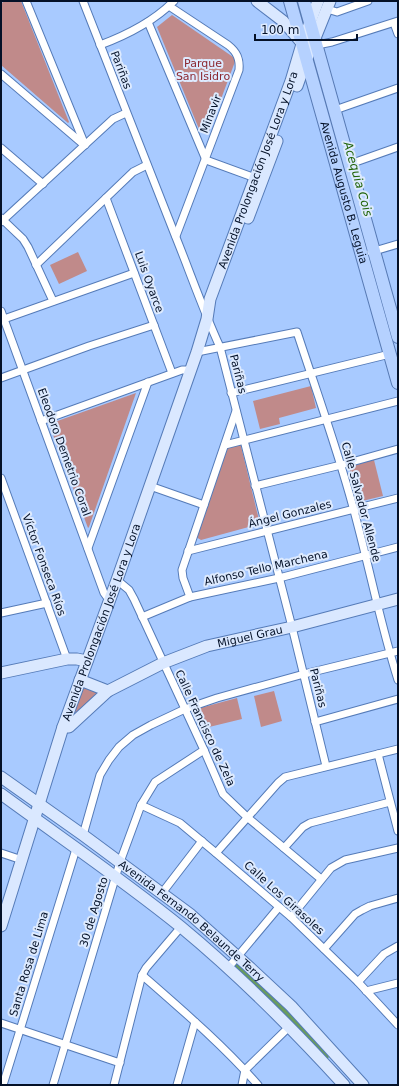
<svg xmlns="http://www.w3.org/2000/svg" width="399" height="1086" viewBox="0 0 399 1086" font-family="'DejaVu Sans',sans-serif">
  <rect width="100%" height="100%" fill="#a8caff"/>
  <!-- green -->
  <g fill="#c08a8a">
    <path d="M4,1H21L69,122L68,123L1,65V4Z"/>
    <path d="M172,15L236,59L209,131L206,134L201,132L199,129L157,27Z"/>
    <path d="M78,252L87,271L59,284L50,265Z"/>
    <path d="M311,386L316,408L279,418L280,424L260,429L253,401Z"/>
    <path d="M136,393L89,527L88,528L49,424Z"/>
    <path d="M240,442L260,524L201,540L196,537L228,445Z"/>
    <path d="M374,460L383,496L358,502L349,466Z"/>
    <path d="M84,685L101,692L73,715Z"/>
    <path d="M274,691L282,721L261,727L254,696Z"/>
    <path d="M237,698L242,719L205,728L200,708Z"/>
  </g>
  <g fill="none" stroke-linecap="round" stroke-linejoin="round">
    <!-- canal -->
    <g stroke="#699c5d" stroke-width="7">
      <path d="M297,1L306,32"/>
      <path d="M311,50L336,142"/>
      <path d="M238,967L294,1022L325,1057"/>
    </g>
    <defs>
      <g id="street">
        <path d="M26,1L85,145"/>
        <path d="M83,1C113,79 144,157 175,235C190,272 203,310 220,347L292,627L326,766"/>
        <path d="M169,6L228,45C237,52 240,59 239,70L176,236"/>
        <path d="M327,9L337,12L368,1"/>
        <path d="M148,22L206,160L258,179"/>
        <path d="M394,23L398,34"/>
        <path d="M315,39L322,44L332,42L398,21"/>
        <path d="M100,45C127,35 153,22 174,1"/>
        <path d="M1,74L83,144"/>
        <path d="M335,110L398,88"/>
        <path d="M1,148L43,184"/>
        <path d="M350,164L398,147"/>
        <path d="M106,198L172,373"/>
        <path d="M1,218L23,239L28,247L53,301"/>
        <path d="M1,222L113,119L126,113"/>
        <path d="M371,252L398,244"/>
        <path d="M36,265L133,172L147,165"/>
        <path d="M1,311L104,593L109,600"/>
        <path d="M4,319L134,273"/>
        <path d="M197,352L297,332C316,390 337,448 353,507C369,565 380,623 398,680"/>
        <path d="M1,378L89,346L154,325"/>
        <path d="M231,393L390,354"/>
        <path d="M41,421L182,370H191"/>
        <path d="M225,445L398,401"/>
        <path d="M1,478L67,659"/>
        <path d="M150,486L204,505"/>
        <path d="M255,486L341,465L398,449"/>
        <path d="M88,548L148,382"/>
        <path d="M188,551L398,498"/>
        <path d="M117,580L129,590L134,599L204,750L223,794L247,817L321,879"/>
        <path d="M190,597L183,578L182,570L236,411"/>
        <path d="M1,613L47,603"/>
        <path d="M142,617L190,597L279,578L398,547"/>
        <path d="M315,722L398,699"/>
        <path d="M378,754L398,831"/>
        <path d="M141,805L180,823L216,853L291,917L358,982L398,1025"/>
        <path d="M83,835L100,775L109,760L119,747L133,735L151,725L185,709L217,698L304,674L398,651"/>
        <path d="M284,848L303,827L310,823L390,802"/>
        <path d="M1,853L22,860"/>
        <path d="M216,853L278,783L285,777L398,749"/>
        <path d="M162,893L202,841"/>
        <path d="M291,917L331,868L345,860L398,848"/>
        <path d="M324,949L355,914L362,910L370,906L398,898"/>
        <path d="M228,968L279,907"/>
        <path d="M142,975C182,1010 223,1045 258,1085"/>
        <path d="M358,982L384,954L398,946"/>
        <path d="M366,991L398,983"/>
        <path d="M1,1023L120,1063"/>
        <path d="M3,1085L76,849"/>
        <path d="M53,1085L120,862L141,805L155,782L204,750"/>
        <path d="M114,1085L142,975L146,968L181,927"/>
        <path d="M177,1085L195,1022"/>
        <path d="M242,1085L245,1070L290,1026"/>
      </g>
      <g id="secondary">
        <path d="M257,1L283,21L302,43"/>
        <path d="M297,86L307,58L330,1"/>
        <path d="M248,218L277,141"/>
        <path d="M1,673L67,659H77L87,661"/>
        <path d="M80,680L108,691"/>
        <path id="s1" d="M63,727H69L108,691L163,663L207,646L292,627L398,599"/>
        <path id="s2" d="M1,777L83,835L191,915L247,965L291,1006L363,1085"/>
        <path d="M1,794C61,838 123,880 181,927C239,975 293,1029 344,1085"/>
        <path id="s3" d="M1,926L63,727L117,580L197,352L207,319L210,299L291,81L302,44L318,1"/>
      </g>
      <g id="primary">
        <path id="s4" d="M290,1L398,383"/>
        <path d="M304,1L398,337"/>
      </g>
    </defs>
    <!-- street casing -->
    <use href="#street" stroke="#557bb8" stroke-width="9"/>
    <!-- secondary casing -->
    <use href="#secondary" stroke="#557bb8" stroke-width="13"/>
    <!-- primary casing -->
    <use href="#primary" stroke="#577ab4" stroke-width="14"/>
    <!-- street -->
    <use href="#street" stroke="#fff" stroke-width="7"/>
    <!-- secondary -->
    <use href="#secondary" stroke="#dae8ff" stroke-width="11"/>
    <!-- primary -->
    <use href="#primary" stroke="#b5d1ff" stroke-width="12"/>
  </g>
  <g text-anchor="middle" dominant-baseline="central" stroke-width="4" stroke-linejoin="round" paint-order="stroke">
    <!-- park labels -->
    <g font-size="11" fill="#8c2831" stroke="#ddeafe">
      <text x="203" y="63">Parque<tspan x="203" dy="13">San Isidro</tspan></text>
    </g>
    <!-- street labels -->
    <g font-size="11" fill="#041128" stroke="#ddeafe">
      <text transform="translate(121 70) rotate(69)">Pariñas</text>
      <text transform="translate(211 114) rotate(-69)">Minavir</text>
      <text stroke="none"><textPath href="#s3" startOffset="799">Avenida Prolongación José Lora y Lora</textPath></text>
      <text stroke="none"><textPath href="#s4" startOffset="199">Avenida Augusto B. Leguia</textPath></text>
      <text transform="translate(149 282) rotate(70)">Luis Oyarce</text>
      <text transform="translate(238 374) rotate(76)">Pariñas</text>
      <text transform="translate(64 452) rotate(70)">Eleodoro Demetrio Coral</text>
      <text transform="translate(361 502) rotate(75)">Calle Salvador Allende</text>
      <text transform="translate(290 514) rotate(-14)">Ángel Gonzales</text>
      <text transform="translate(44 565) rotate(70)">Víctor Fonseca Ríos</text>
      <text transform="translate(266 568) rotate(-13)">Alfonso Tello Marchena</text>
      <text stroke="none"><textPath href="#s3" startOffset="320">Avenida Prolongación José Lora y Lora</textPath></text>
      <text stroke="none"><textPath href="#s1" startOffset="212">Miguel Grau</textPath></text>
      <text transform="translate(318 688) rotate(76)">Pariñas</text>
      <text transform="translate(205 728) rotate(65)">Calle Francisco de Zela</text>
      <text transform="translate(284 898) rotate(42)">Calle Los Girasoles</text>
      <text transform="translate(94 912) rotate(-73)">30 de Agosto</text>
      <text stroke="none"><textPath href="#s2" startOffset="239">Avenida Fernando Belaunde Terry</textPath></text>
      <text transform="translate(29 964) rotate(-73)">Santa Rosa de Lima</text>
    </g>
    <!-- water labels -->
    <g font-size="12" font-style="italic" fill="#206308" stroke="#ddeafe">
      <text transform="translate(358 179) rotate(74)">Acequia Cois</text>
    </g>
  </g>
  <!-- border -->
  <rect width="399" height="1086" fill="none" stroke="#041128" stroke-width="4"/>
  <!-- scale -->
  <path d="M255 34v6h102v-6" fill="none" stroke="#041128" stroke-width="2"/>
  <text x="261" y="34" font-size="12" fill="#041128" stroke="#ddeafe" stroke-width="3" paint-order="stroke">100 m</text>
</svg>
